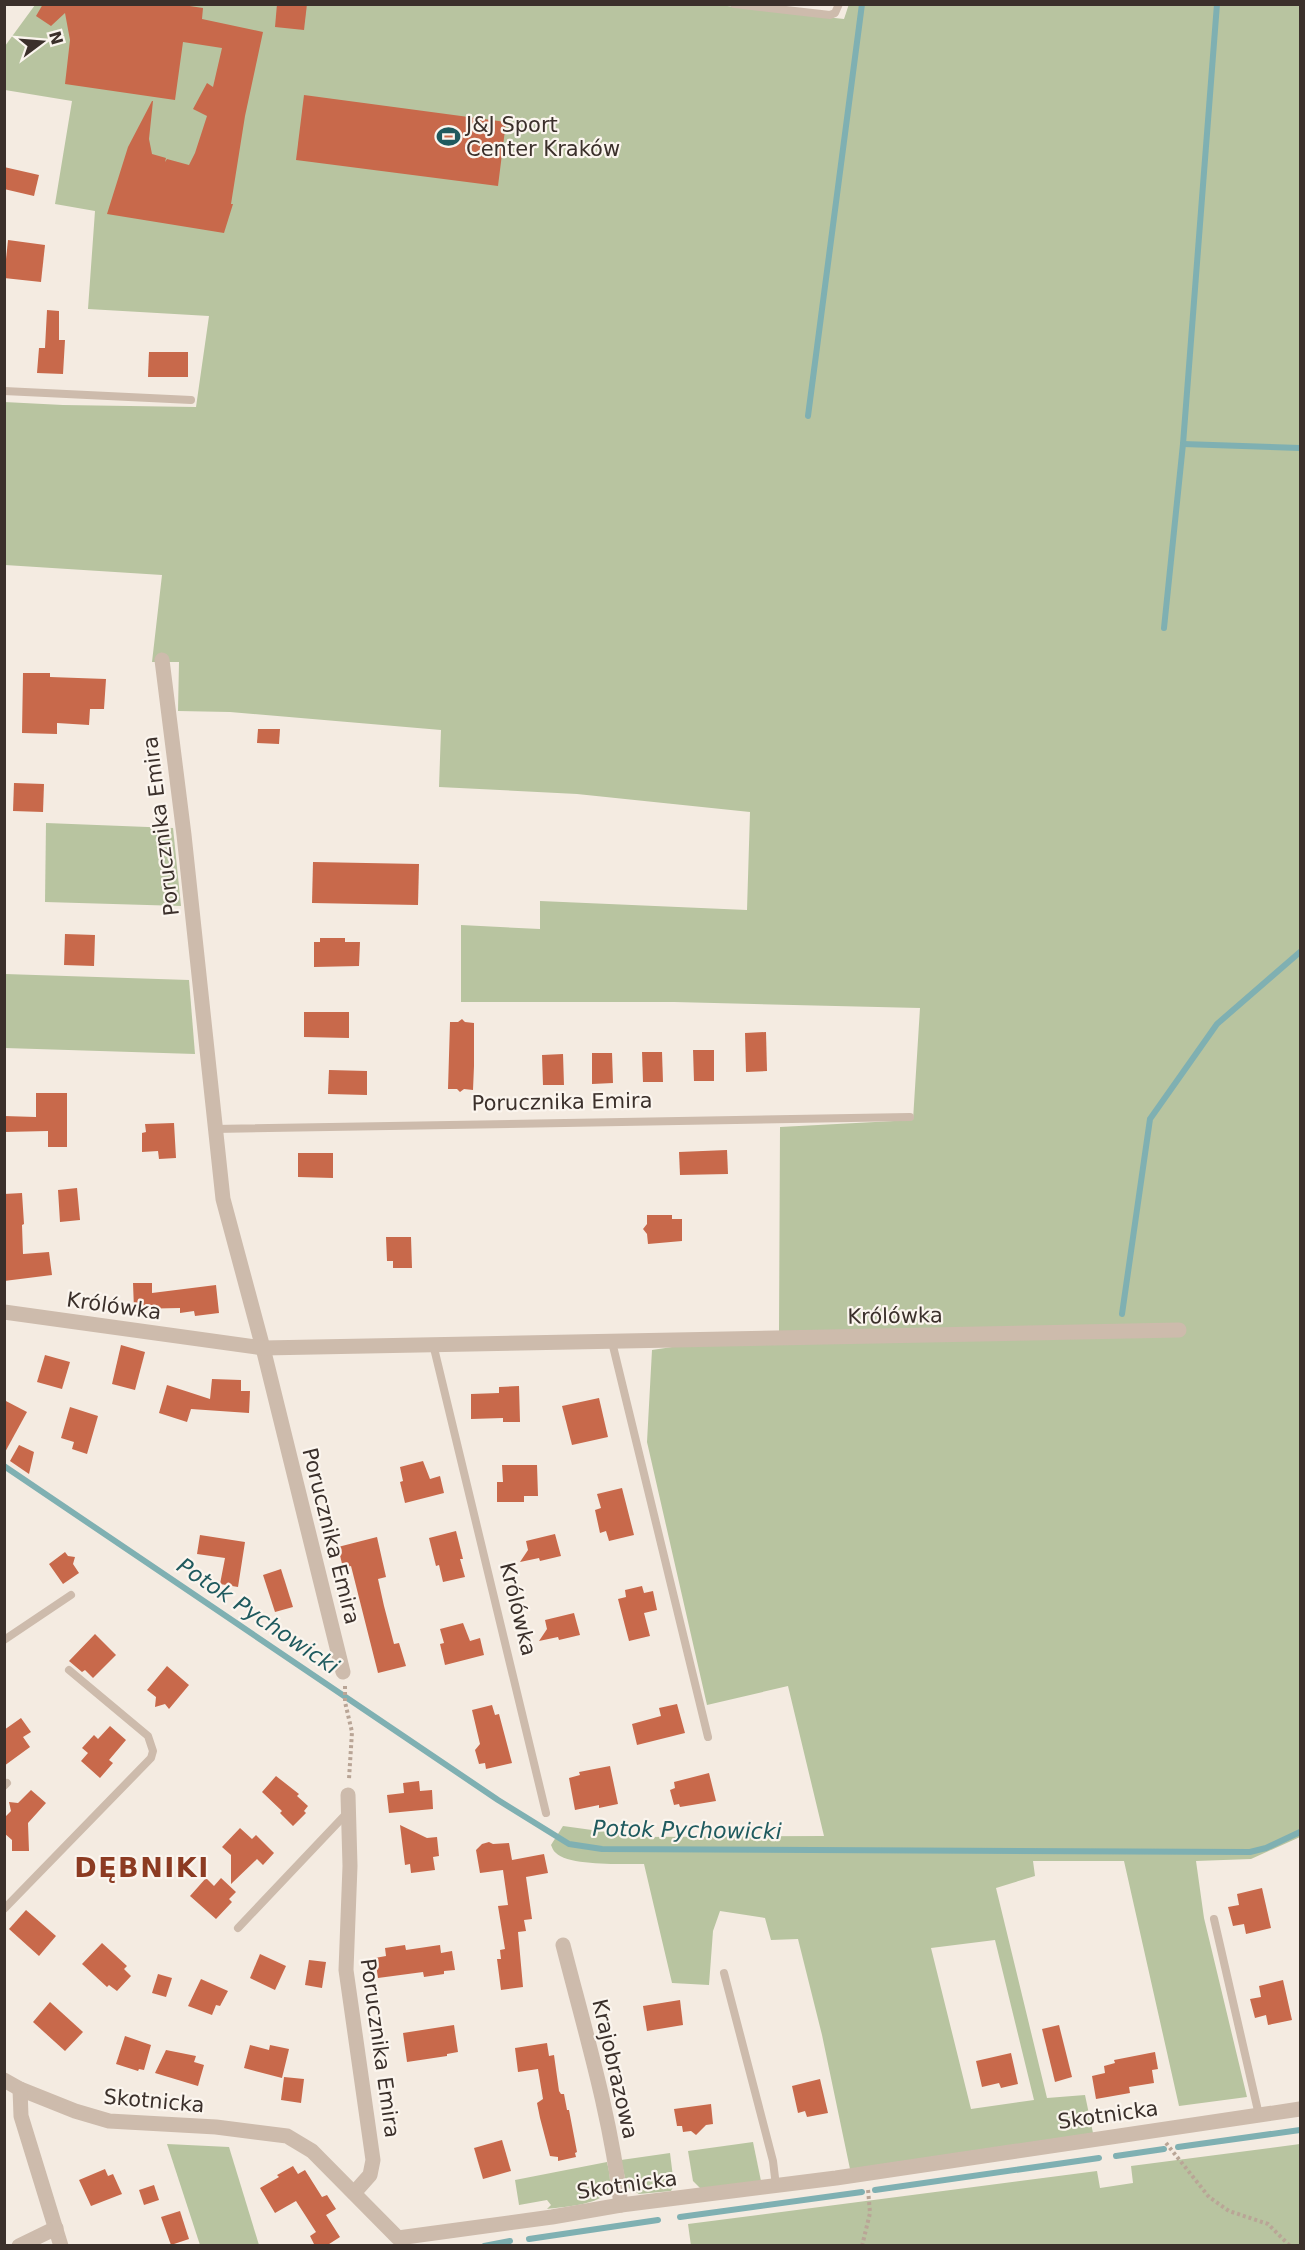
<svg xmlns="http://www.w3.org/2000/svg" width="1305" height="2250" viewBox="0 0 1305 2250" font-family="'DejaVu Sans',sans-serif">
  <rect width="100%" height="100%" fill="#f4ebe1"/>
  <!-- green -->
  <g fill="#b8c4a0" fill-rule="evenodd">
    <path d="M709,4L844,19L849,4L1300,5V1837L1251,1859L1196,1861L1204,1918L1247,2097L1179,2106L1124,1861H1033L1035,1876L996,1888L1047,2098L1085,2095L1093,2133L850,2169L822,2035L798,1939L771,1940L765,1918L720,1911L713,1931L709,1985L672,1983L644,1864C626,1864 568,1866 556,1853C553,1851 552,1847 551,1845L563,1826L643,1837L824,1836L788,1686L707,1705L647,1442L652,1350L779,1331L780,1127L913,1120L920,1008L674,1002H461V925L540,929V901L747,910L750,812L577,794L439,787L441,730L230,712L178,711L179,662H152L162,575L5,565L4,402L63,405L196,407L209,316L88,309L95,211L55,204L72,101L5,90V46L35,5ZM995,1940L1034,2100L971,2109L931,1948Z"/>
    <path d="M46,823L173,828L181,906L45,902Z"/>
    <path d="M5,974L189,980L195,1054L5,1048Z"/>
    <path d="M753,2142L761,2181L701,2189L693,2181L688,2151Z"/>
    <path d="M167,2144L229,2147L259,2245H200Z"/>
    <path d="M1300,2144V2245L691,2246L688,2224L1097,2171L1100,2188L1133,2183L1131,2166Z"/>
    <path d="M670,2153L674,2185L671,2191L639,2194L627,2187L621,2160Z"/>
    <path d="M607,2162C609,2171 612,2182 608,2190C602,2205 562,2207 547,2209L551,2205L547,2200L519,2205L515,2180Z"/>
  </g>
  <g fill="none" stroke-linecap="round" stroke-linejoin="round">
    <!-- stream -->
    <g stroke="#7fb0b2" stroke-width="6">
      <path d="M808,416L862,4"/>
      <path d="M1183,444L1300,448"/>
      <path d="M1164,628L1183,444L1217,4"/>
      <path d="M1122,1314L1150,1119L1217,1024L1300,952"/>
      <path d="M4,1466L498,1800L569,1844L602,1849L1250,1852L1266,1848L1300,1832"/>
      <path d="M1178,2147L1300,2130"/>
      <path d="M1116,2156L1164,2149"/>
      <path d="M875,2190L1099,2158"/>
      <path d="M680,2217L862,2192"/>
      <path d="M529,2239L658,2220"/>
      <path d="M484,2246L510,2241"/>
    </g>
  </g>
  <!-- building -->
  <g fill="#c8694b">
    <path d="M43,4H176L203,8L202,19L263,32L245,116L231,204H233L224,233L107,214L128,147L152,101H153L149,139L152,154L166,158L165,162L167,159L189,165L195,153L207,116L193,109L207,83L213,87L222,48L183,42L175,100L65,84L70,40L65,13L51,26L36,16Z"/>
    <path d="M277,4H307L304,30L275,27Z"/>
    <path d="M304,95L506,122L498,186L296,160Z"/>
    <path d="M4,167L39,175L34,196L4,189Z"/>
    <path d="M8,240L45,245L41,282L4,278Z"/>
    <path d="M47,310L59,311V340H65L63,374L37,373L39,348H45Z"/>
    <path d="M149,352H188V377H148Z"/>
    <path d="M23,673H50V677L106,679L104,709H90L89,725L57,723V734L22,733Z"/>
    <path d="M258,729H280L279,744L257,743Z"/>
    <path d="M14,783L44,784L43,812L13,811Z"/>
    <path d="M313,862L419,864L418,905L312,903Z"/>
    <path d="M65,934L95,935L94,966L64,965Z"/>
    <path d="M320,938H345V942H360L359,966L314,967V942H320Z"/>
    <path d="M304,1012H349V1038L304,1037Z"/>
    <path d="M462,1019L465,1022L474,1023V1066L473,1090L464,1089L460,1092L457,1089H448L450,1022H458Z"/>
    <path d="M766,1032L767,1071L746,1072L745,1033Z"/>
    <path d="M693,1050H714V1081H694Z"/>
    <path d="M642,1052H662L663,1082H643Z"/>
    <path d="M592,1053H612L613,1083L592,1084Z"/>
    <path d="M563,1054L564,1085H543L542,1055Z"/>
    <path d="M329,1070L367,1071V1095L328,1094Z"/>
    <path d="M36,1093H67V1147H48V1131L4,1132V1116L36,1117Z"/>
    <path d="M174,1123L176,1158L159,1159L158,1151L142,1152V1133L146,1132L145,1124Z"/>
    <path d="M727,1150L728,1174L680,1175L679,1152Z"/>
    <path d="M298,1153H333V1178L298,1177Z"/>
    <path d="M77,1188L80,1220L60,1222L58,1190Z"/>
    <path d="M22,1193L24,1224L22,1225L23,1254L49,1252L52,1275L4,1281V1194Z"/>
    <path d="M647,1215H672V1219H682V1241L648,1244L647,1234L643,1229L647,1224Z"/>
    <path d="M386,1237H411L412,1268H393V1261H387Z"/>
    <path d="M133,1283H152V1293L216,1285L219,1313L195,1316L194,1311L180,1313V1308L134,1309Z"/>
    <path d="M121,1345L145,1352L135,1390L112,1384Z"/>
    <path d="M45,1355L70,1362L62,1389L37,1382Z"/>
    <path d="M212,1379L241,1380V1391H250L249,1413L191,1409L187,1422L159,1413L167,1385L210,1399Z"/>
    <path d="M519,1386L520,1422H503V1418L471,1419V1394L499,1393V1387Z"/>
    <path d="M599,1398L608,1437L572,1445L562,1406Z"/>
    <path d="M4,1400L27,1412L4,1454Z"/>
    <path d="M70,1407L98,1416L87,1454L72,1449L74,1442L61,1438Z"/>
    <path d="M19,1445L34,1452L29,1474L10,1461Z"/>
    <path d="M423,1461L430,1479L440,1476L444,1493L405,1503L400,1482L403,1481L400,1467Z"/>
    <path d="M502,1465H537L538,1496H524V1502H497V1482H503Z"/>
    <path d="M622,1488L634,1535L609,1541L606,1531L600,1533L595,1510L601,1508L597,1494Z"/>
    <path d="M456,1531L463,1559H460L465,1577L443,1582L439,1565L436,1566L429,1538Z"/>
    <path d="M555,1534L561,1556L540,1561L539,1558L520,1562L528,1550L526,1541Z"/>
    <path d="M200,1535L245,1542L238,1587L220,1584L225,1558L197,1554Z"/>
    <path d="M377,1537L386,1577L378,1579L384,1606L394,1644L399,1643L406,1666L378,1673L351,1566L343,1568L338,1547Z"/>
    <path d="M65,1552L68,1556L75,1557L73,1564L79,1573L63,1584L49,1564Z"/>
    <path d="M281,1569L293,1607L275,1612L263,1575Z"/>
    <path d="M642,1586L644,1593L653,1591L657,1610L644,1613L650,1636L629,1641L618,1599L626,1597L625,1590Z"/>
    <path d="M574,1613L580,1635L559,1640L558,1637L539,1641L547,1629L545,1620Z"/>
    <path d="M463,1623L470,1641L480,1638L484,1655L445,1665L440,1644L444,1643L440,1629Z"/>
    <path d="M95,1634L116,1655L93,1678L85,1670L82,1672L69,1661Z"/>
    <path d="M167,1666L189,1685L169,1709L165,1704L155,1707L156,1697L147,1690Z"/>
    <path d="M677,1704L685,1733L637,1745L632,1724L661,1716L659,1708Z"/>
    <path d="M492,1705L495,1715L499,1714L512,1763L486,1769L485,1763L479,1764L475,1750L480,1744L472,1710Z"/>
    <path d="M21,1718L31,1732L23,1737L30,1747L4,1766V1730Z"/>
    <path d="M110,1726L126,1740L109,1760L113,1763L100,1778L81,1761L88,1753L82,1748L94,1735L98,1739Z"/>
    <path d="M610,1766L618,1804L599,1808V1805L575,1810L569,1778L580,1775L579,1772Z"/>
    <path d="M709,1773L716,1801L680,1807L679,1804L674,1805L670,1790L675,1788L674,1782Z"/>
    <path d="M276,1776L299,1794L297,1796L308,1806L304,1811L306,1813L293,1826L280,1813L282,1811L262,1792Z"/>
    <path d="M419,1781L420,1791L432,1790L433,1809L389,1813L387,1795L404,1793L403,1783Z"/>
    <path d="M31,1790L46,1803L28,1823L29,1851H12V1840L4,1833V1818L11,1811L9,1802L18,1803Z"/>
    <path d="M400,1825L427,1838L437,1837L439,1856L433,1857L435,1870L411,1873L410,1864L405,1865Z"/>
    <path d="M240,1828L252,1839L256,1835L274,1853L263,1865L257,1859L231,1884V1855L222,1847Z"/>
    <path d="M489,1842L493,1844L509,1843L512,1860L544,1854L548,1873L526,1877L532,1919L524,1920L526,1931L518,1932L523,1987L501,1990L497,1959H501L500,1950L505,1949L498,1906L508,1905L503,1870L480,1873L476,1850L482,1844Z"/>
    <path d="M206,1878L214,1886L221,1878L236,1892L229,1899L232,1902L216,1919L190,1896Z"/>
    <path d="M1262,1888L1271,1928L1246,1934L1244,1924L1233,1926L1228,1907L1239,1905L1237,1894Z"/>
    <path d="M26,1910L56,1936L39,1956L9,1929Z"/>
    <path d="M102,1943L127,1966L124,1969L131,1976L117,1991L109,1985L107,1987L82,1964Z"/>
    <path d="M405,1945L406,1950L440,1945L441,1953L452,1951L455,1970L444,1971V1974L424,1977L423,1972L378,1978L375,1958L386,1956L385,1948Z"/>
    <path d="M260,1954L286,1966L275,1990L250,1978Z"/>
    <path d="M309,1960L326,1962L322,1988L305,1985Z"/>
    <path d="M158,1974L172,1978L166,1997L152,1993Z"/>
    <path d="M201,1979L228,1991L220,2006L216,2005L212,2015L188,2006Z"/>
    <path d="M1283,1980L1292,2020L1268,2025L1266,2015L1255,2018L1250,1999L1261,1997L1259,1986Z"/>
    <path d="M680,2000L683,2025L647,2031L643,2006Z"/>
    <path d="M50,2002L83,2032L65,2051L33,2022Z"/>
    <path d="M454,2025L458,2052L447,2054V2056L407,2062L403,2033Z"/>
    <path d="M1059,2025L1072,2077L1055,2082L1042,2029Z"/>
    <path d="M125,2036L151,2045L144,2070L139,2069L138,2071L116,2064Z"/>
    <path d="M547,2043L549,2056L554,2055L559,2091L561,2094H564L567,2110H569L577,2152L575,2153L576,2157L558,2161V2157L550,2156L540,2118L537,2103L543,2099L538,2069L518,2072L515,2048Z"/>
    <path d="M250,2045L269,2050L270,2045L289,2049L282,2078L244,2068Z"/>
    <path d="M166,2050L196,2056L194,2062L204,2065L198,2086L155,2073Z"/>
    <path d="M1155,2052L1158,2069L1152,2070L1154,2083L1129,2087L1130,2093L1096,2099L1092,2076L1105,2073L1104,2066L1115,2063L1114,2060Z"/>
    <path d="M1011,2053L1018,2084L1001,2088L999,2083L982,2087L976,2061Z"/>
    <path d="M284,2077L304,2079L301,2103L281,2100Z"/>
    <path d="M820,2079L828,2113L807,2117L805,2111L798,2113L792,2086Z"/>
    <path d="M711,2104L713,2124L706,2125L696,2135L691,2131L683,2132L682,2126H677L674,2109Z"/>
    <path d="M502,2140L511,2171L483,2179L474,2148Z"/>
    <path d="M293,2166L298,2174L305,2170L322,2197L327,2195L336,2209L326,2215L340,2237L326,2246H315L310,2236L316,2232L296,2201L275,2213L260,2188L279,2177L277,2175Z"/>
    <path d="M105,2169L108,2176L113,2174L122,2194L91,2206L79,2180Z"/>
    <path d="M154,2185L159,2200L144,2205L139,2190Z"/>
    <path d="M180,2211L189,2239L171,2245L161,2217Z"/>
  </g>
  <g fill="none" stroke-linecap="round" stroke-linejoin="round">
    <!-- path -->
    <g stroke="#b9a596" stroke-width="4" stroke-dasharray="3 3" stroke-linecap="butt">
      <path d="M345,1686V1702L352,1732L349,1779"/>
      <path d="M1166,2143L1209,2197L1229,2211L1268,2224L1290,2246"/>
      <path d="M862,2246L870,2213L868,2189"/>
    </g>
    <!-- service -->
    <g stroke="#cdbbac" stroke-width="8">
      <path d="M734,4L830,15L835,13L839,4"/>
      <path d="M4,391L191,400"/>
      <path d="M214,1129L910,1117"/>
      <path d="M612,1342L708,1737"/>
      <path d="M433,1344L546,1813"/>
      <path d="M4,1640L71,1595"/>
      <path d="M4,1786L7,1783"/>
      <path d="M4,1909L151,1758L153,1751L148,1736L69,1670"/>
      <path d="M1214,1919L1259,2115"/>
      <path d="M238,1928L347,1813"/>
      <path d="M724,1973L773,2161L776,2186"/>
    </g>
    <!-- minor -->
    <g stroke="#cdbbac" stroke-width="15">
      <path d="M162,660L184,835L223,1199L263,1348L343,1672"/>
      <path d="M4,1312L263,1348L1179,1330"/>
      <path d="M348,1795L350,1866L346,1970L373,2160L370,2175L354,2193"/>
      <path d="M563,1945C585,2031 611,2117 621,2205"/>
      <path d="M4,2080L20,2089L75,2111L109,2121L216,2127L287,2136L312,2151L398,2238L552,2217L621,2205L836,2178L1300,2109"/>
      <path d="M20,2089L21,2116L61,2246"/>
      <path d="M19,2246L56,2228"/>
    </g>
  </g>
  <!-- icons -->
  <defs>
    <symbol id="stadium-bare" viewBox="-9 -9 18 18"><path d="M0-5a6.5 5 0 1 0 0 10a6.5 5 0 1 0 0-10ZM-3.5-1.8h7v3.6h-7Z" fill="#1f5a5e" stroke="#fbf5ee" stroke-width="2.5" paint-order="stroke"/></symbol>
  </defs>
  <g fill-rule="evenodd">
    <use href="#stadium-bare" x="432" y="120" width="33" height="33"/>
  </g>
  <g text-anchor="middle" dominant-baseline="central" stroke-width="4.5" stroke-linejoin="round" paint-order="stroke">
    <!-- poi labels -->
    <g font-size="21" fill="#3b302b" stroke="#fbf5ee" text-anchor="start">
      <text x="466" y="125">J&amp;J Sport<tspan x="466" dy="24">Center Kraków</tspan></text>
    </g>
    <!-- street labels -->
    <g font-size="21" fill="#3b302b" stroke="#fbf5ee">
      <text transform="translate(161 826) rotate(-97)">Porucznika Emira</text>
      <text transform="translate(562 1102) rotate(-1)">Porucznika Emira</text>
      <text transform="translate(114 1306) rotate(8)">Królówka</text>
      <text transform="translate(895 1316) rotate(-1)">Królówka</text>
      <text transform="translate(331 1536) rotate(76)">Porucznika Emira</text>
      <text transform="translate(518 1609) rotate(76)">Królówka</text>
      <text transform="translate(380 2048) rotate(82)">Porucznika Emira</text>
      <text transform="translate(615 2069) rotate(77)">Krajobrazowa</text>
      <text transform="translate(154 2101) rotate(5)">Skotnicka</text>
      <text transform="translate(1108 2115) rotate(-8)">Skotnicka</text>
      <text transform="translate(627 2185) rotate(-8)">Skotnicka</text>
    </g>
    <!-- water labels -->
    <g font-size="22" font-style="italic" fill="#1f5a5e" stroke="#fbf5ee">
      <text transform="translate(258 1616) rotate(34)">Potok Pychowicki</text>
      <text transform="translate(687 1830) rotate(1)">Potok Pychowicki</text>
    </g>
    <!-- district labels -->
    <g font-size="27" font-weight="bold" letter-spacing="1.5" fill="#8c3b22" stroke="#fbf5ee">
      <text x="142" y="1867">DĘBNIKI</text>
    </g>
  </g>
  <!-- border -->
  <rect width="1305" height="2250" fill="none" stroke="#3b302b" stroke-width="12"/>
  <!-- north arrow -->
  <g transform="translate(42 42) rotate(74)" stroke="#fbf5ee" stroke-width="4.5" paint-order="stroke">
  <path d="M0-4.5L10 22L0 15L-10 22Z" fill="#3b302b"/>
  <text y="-9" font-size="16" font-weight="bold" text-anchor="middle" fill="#3b302b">N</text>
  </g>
</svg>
